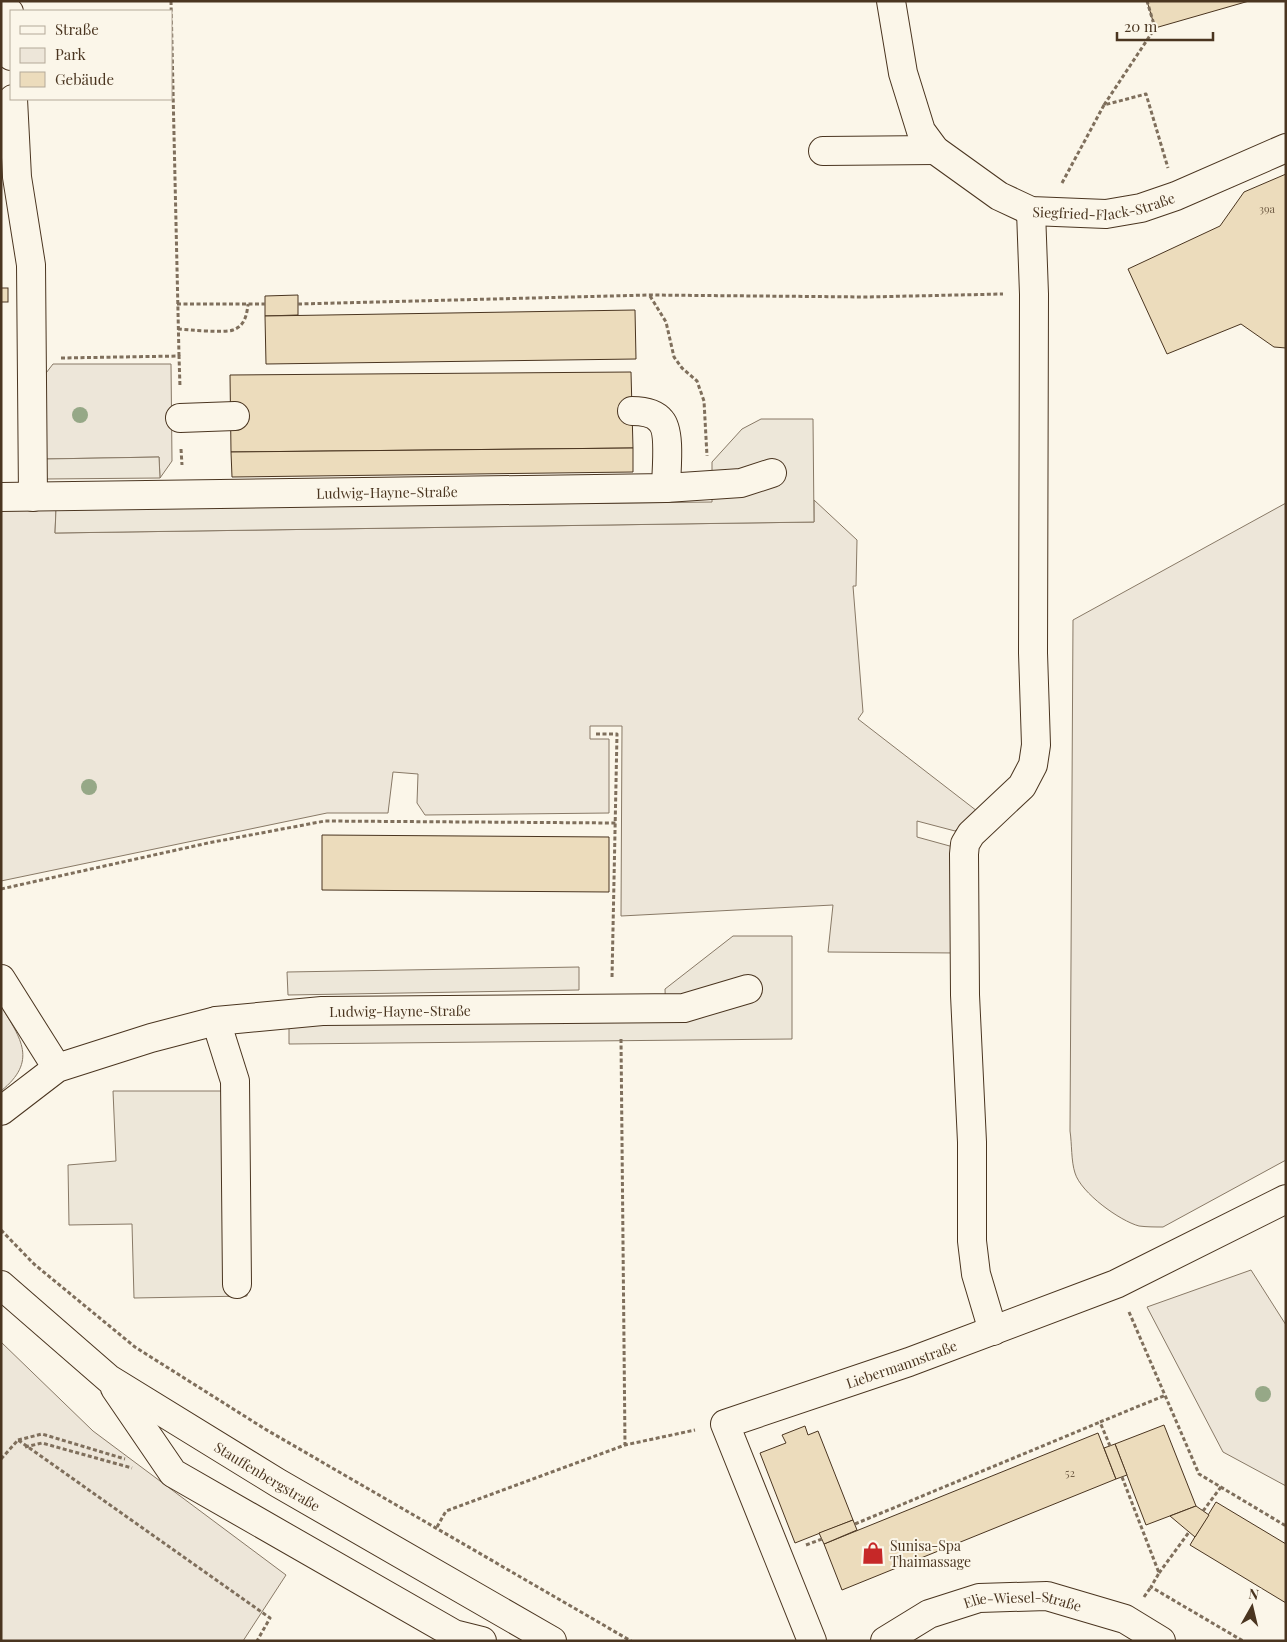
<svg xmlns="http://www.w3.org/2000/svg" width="1287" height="1642" viewBox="0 0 1287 1642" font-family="'Playfair Display',serif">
  <rect width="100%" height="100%" fill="#fbf6e9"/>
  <!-- green -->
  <g fill="#ede6d9" stroke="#887966">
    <path d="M53,364H171L172,461L160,478L159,457L45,459L43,377Z"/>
    <path d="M814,500L857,540L856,586H853L863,712L858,719L977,811L955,831L917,821V837L957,848V953L828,952L833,905L621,916L622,726H590V739H609V813L425,815L417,803L418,774L393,772L388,813H327L1,881V510L56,509L55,533L814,522Z"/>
    <path d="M1286,503V1160L1163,1227C1155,1227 1147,1227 1139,1226C1120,1221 1081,1193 1075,1173C1071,1161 1072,1144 1070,1131L1073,620Z"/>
    <path d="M1,1006C21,1039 38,1061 1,1091Z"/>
    <path d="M1251,1270L1286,1325V1486L1223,1452L1147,1307Z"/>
    <path d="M1,1342L93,1431L286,1575L243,1641H1Z"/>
  </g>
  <!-- parking -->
  <g fill="#ede7d9" stroke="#887966">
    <path d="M761,419H813L814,522L55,533L56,509L712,502V462L742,429Z"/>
    <path d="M159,457L160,478L45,479V459Z"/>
    <path d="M733,936H792V1039L289,1044V1024L666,1020L665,989Z"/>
    <path d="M579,967V990L288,995L287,972Z"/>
    <path d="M113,1091H243L247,1296L134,1298L132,1224L69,1225L68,1165L116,1161Z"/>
  </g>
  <!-- building -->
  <g fill="#ecdcbc" stroke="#4a3520">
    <path d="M1147,1H1249L1155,28Z"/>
    <path d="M1286,174V348L1274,347L1241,324L1167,354L1128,269L1220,226L1244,192Z"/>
    <rect x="1" y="288" width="7" height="14"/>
    <path d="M298,295V315L265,316V296Z"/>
    <path d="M635,310L636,359L266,364L265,316Z"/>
    <path d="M631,372L633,448L231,452L230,375Z"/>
    <path d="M633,448V472L232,477L231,452Z"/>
    <path d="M322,835L609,837V892L322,890Z"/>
    <path d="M1164,1425L1196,1506L1146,1525L1115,1444Z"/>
    <path d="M805,1426L808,1435L818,1431L853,1520L795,1543L760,1453L786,1443L782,1435Z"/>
    <path d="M1098,1433L1116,1479L842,1590L824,1544Z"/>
    <path d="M1115,1444L1127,1475L1116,1479L1104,1448Z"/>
    <path d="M1216,1502L1286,1544V1603L1190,1545Z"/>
    <path d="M1196,1506L1209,1515L1195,1537L1170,1516Z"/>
    <path d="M853,1520L857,1530L824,1544L819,1533Z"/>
  </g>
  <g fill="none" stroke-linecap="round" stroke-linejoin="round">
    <defs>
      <g id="minor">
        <path id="s1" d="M891,1L903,73L921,131L935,150L999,196L1031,211L1106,214L1141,208L1176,196L1286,148"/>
        <path d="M9,12L11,56"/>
        <path d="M13,99L17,177L31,265L33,497"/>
        <path d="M823,151L935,150"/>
        <path d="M632,411C642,411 654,412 661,421C671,432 666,473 666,488"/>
        <path d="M180,418L235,416"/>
        <path id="s2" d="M1,497L666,488L741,483L772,473"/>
        <path d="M1,979L57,1068"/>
        <path d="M216,1021L235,1081L237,1284"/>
        <path id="s3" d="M1,1111L57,1068L151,1038L216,1021L322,1011L684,1008L748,989"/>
        <path id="s4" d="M1,1285L109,1379L278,1483L552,1641"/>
        <path d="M993,1331L976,1274L972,1241V1142L965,995L964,854L965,844L971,834L1022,786L1033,765L1036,745L1033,653L1034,294L1031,211"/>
        <path d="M115,1388L173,1473L454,1634L482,1641"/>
        <path id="s5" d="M812,1641L725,1424L909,1362L1116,1284L1286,1199"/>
        <path id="s6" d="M885,1641L929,1614L979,1598L1047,1596L1125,1619L1161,1641"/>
      </g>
    </defs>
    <!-- minor casing -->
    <use href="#minor" stroke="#4a3520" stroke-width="30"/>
    <!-- path -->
    <g stroke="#7f6f5c" stroke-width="3" stroke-dasharray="4 2.5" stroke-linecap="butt">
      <path d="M171,1L179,356"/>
      <path d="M1104,105L1155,28L1147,1"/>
      <path d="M1062,183L1104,105L1146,94L1168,168"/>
      <path d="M650,296L666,322L674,357L682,368L697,381L704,401L707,456"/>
      <path d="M177,304H265"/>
      <path d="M298,304L650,295L866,297L1003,294"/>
      <path d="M178,329C190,330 224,333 233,330C245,326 247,314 248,304"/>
      <path d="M61,358L179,356L180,387"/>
      <path d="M181,449L182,465"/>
      <path d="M596,734H617L612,978"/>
      <path d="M1,889L208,843L325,821L616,823"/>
      <path d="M621,1039L625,1445"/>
      <path d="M1,1230L34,1264L135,1347L265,1429L631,1641"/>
      <path d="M1129,1312L1199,1474L1286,1526"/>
      <path d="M18,1440L42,1434L125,1459"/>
      <path d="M1110,1446L1100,1422L1166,1395"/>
      <path d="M25,1447L42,1443L132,1468"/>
      <path d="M1,1459L18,1440L270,1618L257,1641"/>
      <path d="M1122,1477L1159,1573L1151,1587L1243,1641"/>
      <path d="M1203,1511L1221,1487"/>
      <path d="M855,1524L1100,1422"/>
      <path d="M437,1527L446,1511L625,1445L695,1430"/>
      <path d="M806,1545L822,1539"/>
      <path d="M1159,1573L1189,1532"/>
      <path d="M1144,1597L1151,1587"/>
    </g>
    <!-- minor -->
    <use href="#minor" stroke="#fbf6e9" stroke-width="28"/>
  </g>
  <!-- trees -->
  <g fill="#96a887">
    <circle cx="80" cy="415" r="8"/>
    <circle cx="89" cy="787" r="8"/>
    <circle cx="1263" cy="1394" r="8"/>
  </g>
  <!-- icons -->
  <defs>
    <symbol id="shop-bare" viewBox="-9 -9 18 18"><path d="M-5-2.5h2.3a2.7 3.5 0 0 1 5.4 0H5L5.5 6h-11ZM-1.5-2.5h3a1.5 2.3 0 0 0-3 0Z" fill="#c62828" stroke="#fbf6e9" stroke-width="2.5" paint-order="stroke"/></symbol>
  </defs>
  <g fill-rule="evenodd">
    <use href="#shop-bare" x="857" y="1537" width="32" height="32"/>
  </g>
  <g text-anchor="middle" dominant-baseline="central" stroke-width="4" stroke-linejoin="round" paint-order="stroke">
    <!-- number labels -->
    <g font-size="11" fill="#725f47">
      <text x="1267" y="208">39a</text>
      <text x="1070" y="1472">52</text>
    </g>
    <!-- street labels -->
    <g font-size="14" fill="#4a3520" stroke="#fbf6e9">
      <text stroke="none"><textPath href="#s1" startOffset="345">Siegfried-Flack-Straße</textPath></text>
      <text stroke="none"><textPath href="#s2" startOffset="386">Ludwig-Hayne-Straße</textPath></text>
      <text stroke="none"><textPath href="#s3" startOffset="421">Ludwig-Hayne-Straße</textPath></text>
      <text stroke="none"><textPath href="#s5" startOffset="420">Liebermannstraße</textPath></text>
      <text stroke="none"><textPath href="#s4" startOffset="329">Stauffenbergstraße</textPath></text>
      <text stroke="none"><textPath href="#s6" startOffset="148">Elie-Wiesel-Straße</textPath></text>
    </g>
    <!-- poi labels -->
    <g font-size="14" fill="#4a3520" stroke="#fbf6e9" text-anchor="start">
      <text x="890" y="1545">Sunisa-Spa<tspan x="890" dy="16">Thaimassage</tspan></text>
    </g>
  </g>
  <!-- border -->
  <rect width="1287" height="1642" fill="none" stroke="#4a3520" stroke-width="5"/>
  <!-- legend -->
  <rect x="10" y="10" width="162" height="90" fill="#fbf6e9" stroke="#b4a999"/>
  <rect x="20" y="26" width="25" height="8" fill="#fbf6e9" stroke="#b4a999"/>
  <text x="55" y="35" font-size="15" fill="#4a3520">Straße</text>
  <rect x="20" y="48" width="25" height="15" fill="#ede6d9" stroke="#b4a999"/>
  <text x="55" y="60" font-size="15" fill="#4a3520">Park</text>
  <rect x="20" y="72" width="25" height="15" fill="#ecdcbc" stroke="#b4a999"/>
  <text x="55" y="85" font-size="15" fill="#4a3520">Gebäude</text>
  <!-- north arrow -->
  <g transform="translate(1252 1607) rotate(8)" stroke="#fbf6e9" stroke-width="4" paint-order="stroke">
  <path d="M0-4L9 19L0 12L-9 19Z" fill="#4a3520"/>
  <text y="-8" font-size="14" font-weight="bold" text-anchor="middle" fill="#4a3520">N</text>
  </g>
  <!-- scale -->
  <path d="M1117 32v8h96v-8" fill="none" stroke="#4a3520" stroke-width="2.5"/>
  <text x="1124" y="32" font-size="15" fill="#4a3520" stroke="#fbf6e9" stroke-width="4" paint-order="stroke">20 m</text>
</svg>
